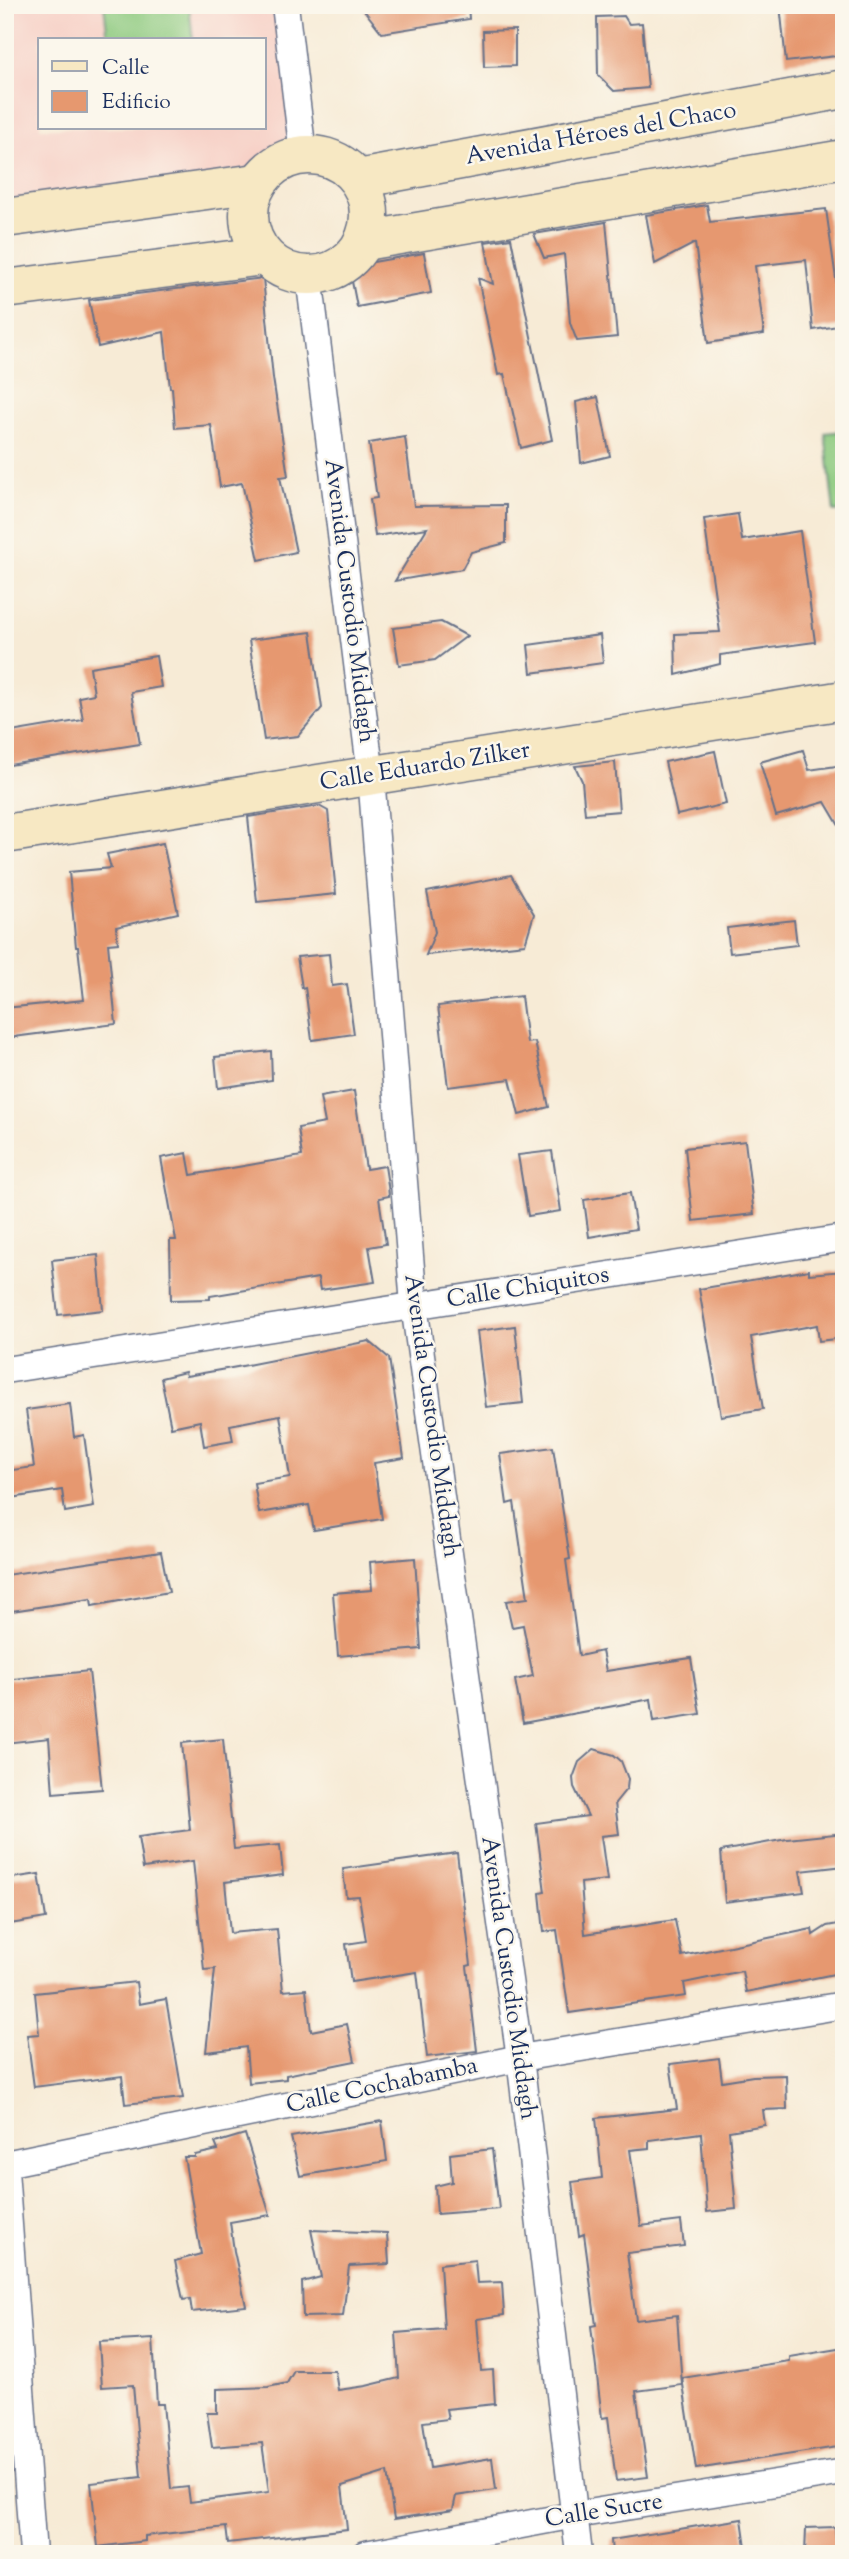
<svg xmlns="http://www.w3.org/2000/svg" width="849" height="2559" viewBox="0 0 849 2559" font-family="'Sorts Mill Goudy',serif">
  <rect width="100%" height="100%" fill="#fbf7ec"/>
  <filter id="ink" filterUnits="userSpaceOnUse"><feTurbulence type="fractalNoise" baseFrequency=".0143" numOctaves="2"/><feDisplacementMap in="SourceGraphic" scale="14" xChannelSelector="R" yChannelSelector="G"/><feConvolveMatrix kernelMatrix="1 2 1 2 8 2 1 2 1" color-interpolation-filters="sRGB"/></filter>
  <filter id="wash" filterUnits="userSpaceOnUse"><feTurbulence type="fractalNoise" baseFrequency=".00686" numOctaves="4" result="noise"/><feDisplacementMap in="SourceGraphic" scale="28" xChannelSelector="R" yChannelSelector="G"/><feGaussianBlur stdDeviation="1.57" result="paint"/><feColorMatrix in="noise" values="0 0 0 0 0 0 0 0 0 0 0 0 0 0 0 0 0 1.4 0 .05"/><feComposite in="paint" operator="in"/></filter>
  <g filter="url(#wash)">
    <rect width="100%" height="100%" fill="#f7ebd6"/>
    <!-- built -->
    <path fill="#f7d1c7" fill-rule="evenodd" d="M5,5H285L303,154L285,159L269,169L257,183L5,218ZM40,40H264V128H40Z"/>
    <!-- green -->
    <g fill="#8eca80" stroke="#547c6f" stroke-width="2">
      <path d="M104,5H189L193,40H108Z"/>
      <path d="M844,431V511L834,512L825,433Z"/>
    </g>
    <g id="blocks">
      <!-- building -->
      <g fill="#e6986f">
        <path d="M360,5H468L469,19L382,33Z"/>
        <path d="M780,5H844V55L786,62Z"/>
        <path d="M624,16L629,24L642,23L648,88L614,91L598,75L597,17Z"/>
        <path d="M515,30V66L484,67L483,31Z"/>
        <path d="M707,205L710,222L826,209L839,300H844V325L813,330L806,260L755,266L764,334L708,343L695,243L655,264L646,215Z"/>
        <path d="M606,222L617,337L577,341L570,323L564,254L544,258L534,234Z"/>
        <path d="M511,238L552,440L521,448L504,374L498,375L478,278L493,284L485,242Z"/>
        <path d="M424,253L431,293L357,307L350,271L358,262L368,263Z"/>
        <path d="M263,278L273,378L288,476L280,477L296,552L259,560L242,483L220,487L211,425L175,428L172,388H170L164,332L98,347L89,300Z"/>
        <path d="M598,397L610,456L581,463L576,402Z"/>
        <path d="M405,437L414,506L506,505V543L471,552L462,569L395,581L427,528L375,536L370,499L377,498L369,443Z"/>
        <path d="M738,514L742,540L800,531L815,642L720,655V664L676,675L675,634L720,632L704,519Z"/>
        <path d="M441,622L467,636L435,660L399,665L393,628Z"/>
        <path d="M311,632L322,708L298,736L264,740L249,640Z"/>
        <path d="M600,635L603,663L531,673L528,645Z"/>
        <path d="M156,656L161,687L131,692L140,744L9,765L5,733L83,720L79,697L94,694L90,667Z"/>
        <path d="M803,750L809,770L844,765V834L825,802L776,816L760,762Z"/>
        <path d="M715,751L726,804L677,815L665,762Z"/>
        <path d="M615,762L619,811L585,814L582,781L575,766Z"/>
        <path d="M319,806L328,811L336,894L257,902L248,817Z"/>
        <path d="M163,843L178,913L116,927L118,943L108,944L116,1024L5,1038V1008L84,1000L78,947H76L69,872L111,868L107,854Z"/>
        <path d="M511,875L534,914L525,944L426,955L435,932L427,892Z"/>
        <path d="M794,920L797,945L730,953L727,928Z"/>
        <path d="M329,954L332,986L347,984L354,1034L312,1040L305,987L302,988L297,957Z"/>
        <path d="M521,996L527,1043L535,1042L549,1107L519,1115L510,1079L448,1087L438,1006Z"/>
        <path d="M271,1051L272,1080L218,1088L215,1057Z"/>
        <path d="M354,1091L366,1169L385,1166L388,1185L389,1196L379,1198L386,1244L369,1247L375,1282L320,1290L318,1278L210,1296V1299L171,1300L170,1240H176L161,1158L187,1153L191,1175L302,1156L298,1128L325,1123L320,1097Z"/>
        <path d="M745,1141L754,1214L693,1221L685,1148Z"/>
        <path d="M552,1151L561,1211L528,1216L518,1155Z"/>
        <path d="M630,1193L636,1229L589,1237L584,1200Z"/>
        <path d="M98,1255L103,1310L58,1315L52,1260Z"/>
        <path d="M809,1270V1274L844,1271V1338L819,1341L817,1325L751,1337L763,1409L721,1416L699,1289Z"/>
        <path d="M515,1326L523,1403L486,1407L477,1331Z"/>
        <path d="M369,1341L389,1358L404,1458L374,1463L382,1519L314,1530L309,1505L259,1513L254,1483L290,1477L280,1415L230,1425L233,1441L204,1446L200,1421L171,1427L161,1378L185,1372L186,1376L237,1367Z"/>
        <path d="M70,1404L74,1437L84,1435L94,1507L65,1512L62,1490L5,1499V1471L34,1467L26,1410Z"/>
        <path d="M553,1447L570,1559L566,1560L579,1656L602,1651L606,1671L691,1658L700,1714L654,1721L651,1699L523,1723L515,1680L533,1676L523,1625L512,1627L506,1601L528,1598L514,1502L507,1504L500,1454Z"/>
        <path d="M161,1552L169,1592L92,1606L91,1599L5,1612V1575Z"/>
        <path d="M415,1558L421,1649L338,1656L333,1593L372,1590L370,1562Z"/>
        <path d="M89,1671L102,1789L53,1793L49,1738L5,1743V1680Z"/>
        <path d="M223,1739L234,1849L280,1845L283,1875L225,1882L230,1933L277,1929L283,1991L306,1989L311,2031L347,2024L355,2061L286,2075V2079L249,2083L246,2047L206,2052L215,1969L204,1970L193,1861L143,1868L138,1837L190,1830L182,1743Z"/>
        <path d="M594,1749L614,1755L621,1761L628,1779L627,1788L615,1803L619,1834L601,1836L607,1880L581,1883L585,1934L675,1920L682,1956L812,1929L813,1935L827,1926L844,1923V1972L746,1992L742,1971L684,1983L686,1996L569,2013L557,1930L544,1932L540,1893L545,1892L536,1823L588,1816L574,1787L573,1778L579,1762Z"/>
        <path d="M844,1833V1866L800,1871L804,1892L725,1902L721,1851L787,1839Z"/>
        <path d="M457,1853L471,1965L467,1966L477,2051L427,2057L417,1972L351,1982L346,1944L366,1941L359,1896L346,1897L343,1869Z"/>
        <path d="M39,1874L46,1918L10,1924L5,1879Z"/>
        <path d="M136,1982L139,2004L166,1999L183,2098L125,2104L122,2076L34,2087L27,2035L39,2034L35,1993Z"/>
        <path d="M719,2058L722,2081L753,2076L786,2075L787,2109L763,2110L765,2125L729,2131L736,2209L707,2212L701,2133L649,2140V2148L630,2150L641,2226L681,2221L684,2246L627,2253L636,2320L677,2315L682,2385L636,2391L648,2477L616,2481L608,2417L602,2418L591,2326L596,2325L584,2234L579,2236L572,2182L602,2178L596,2118L677,2109L670,2064Z"/>
        <path d="M382,2121L387,2161L300,2176L291,2137Z"/>
        <path d="M245,2134L270,2215L230,2222L234,2251L246,2306L192,2312L190,2299L183,2300L175,2261L201,2254L184,2157H195V2155L218,2150L215,2143Z"/>
        <path d="M492,2149L499,2209L437,2214L435,2186L452,2182L450,2154Z"/>
        <path d="M311,2230L387,2233L389,2264L349,2266L343,2316L303,2317L302,2282L321,2277Z"/>
        <path d="M475,2260L477,2283L502,2282L504,2315L477,2319L481,2371L493,2370L495,2404L446,2409L448,2419L423,2422L430,2468L492,2458L496,2490L456,2496L453,2510L394,2519L387,2472L342,2486L347,2529L228,2543L226,2527L145,2536V2541L98,2547L91,2483L141,2477L133,2385L102,2387L99,2342L153,2339L157,2404H163L171,2489L188,2487L190,2502L269,2492L262,2443L212,2447L207,2413H217V2389L268,2387L287,2383L294,2371H335L338,2390L366,2386L399,2378L396,2333L444,2329L440,2264Z"/>
        <path d="M844,2347V2446L696,2469L682,2378L789,2361V2356Z"/>
        <path d="M742,2519L747,2554H612L611,2540Z"/>
        <path d="M835,2527L837,2554H805L806,2528Z"/>
      </g>
    </g>
  </g>
  <g filter="url(#ink)">
    <use href="#blocks" fill-opacity="0" stroke="#687188" stroke-width="2"/>
    <g fill="none" stroke-linecap="round" stroke-linejoin="round">
      <defs>
        <g id="street">
          <path d="M285,5L303,154"/>
          <path d="M309,276L371,776L414,1305L520,2058L579,2554"/>
          <path d="M5,1370L844,1238"/>
          <path d="M5,2164L520,2058L844,2005"/>
          <path d="M5,2170L33,2554"/>
          <path d="M365,2554L575,2515L844,2472"/>
        </g>
        <g id="secondary">
          <circle cx="309" cy="215" r="60"/>
          <path d="M358,179L844,89"/>
          <path d="M5,218L257,183"/>
          <path d="M364,241L844,159"/>
          <path d="M5,289L263,256"/>
          <path d="M5,834L844,700"/>
        </g>
      </defs>
      <!-- street casing -->
      <use href="#street" stroke="#687188" stroke-width="29"/>
      <!-- secondary casing -->
      <use href="#secondary" stroke="#687188" stroke-width="41"/>
      <!-- street -->
      <use href="#street" stroke="#fff" stroke-width="26"/>
      <!-- secondary -->
      <use href="#secondary" stroke="#f7e8c3" stroke-width="38"/>
    </g>
  </g>
  <g text-anchor="middle" dominant-baseline="central" stroke-width="5" stroke-linejoin="round" paint-order="stroke">
    <!-- street labels -->
    <g font-size="24" fill="#1b2f5e" stroke="#fbf7ec">
      <text transform="translate(601 134) rotate(-10)">Avenida Héroes del Chaco</text>
      <text transform="translate(349 601) rotate(83)">Avenida Custodio Middagh</text>
      <text transform="translate(425 767) rotate(-9)">Calle Eduardo Zilker</text>
      <text transform="translate(528 1288) rotate(-9)">Calle Chiquitos</text>
      <text transform="translate(431 1416) rotate(82)">Avenida Custodio Middagh</text>
      <text transform="translate(508 1978) rotate(82)">Avenida Custodio Middagh</text>
      <text transform="translate(382 2086) rotate(-12)">Calle Cochabamba</text>
      <text transform="translate(604 2511) rotate(-9)">Calle Sucre</text>
    </g>
  </g>
  <!-- margin -->
  <rect width="849" height="2559" fill="none" stroke="#fbf7ec" stroke-width="28"/>
  <!-- legend -->
  <rect x="38" y="38" width="228" height="91" fill="#fbf7ec" stroke="#a1a7b3" stroke-width="2"/>
  <rect x="52" y="61" width="35" height="10" fill="#f7e8c3" stroke="#a1a7b3" stroke-width="2"/>
  <text x="102" y="74" font-size="21" fill="#1b2f5e">Calle</text>
  <rect x="52" y="91" width="35" height="21" fill="#e6986f" stroke="#a1a7b3" stroke-width="2"/>
  <text x="102" y="108" font-size="21" fill="#1b2f5e">Edificio</text>
</svg>
